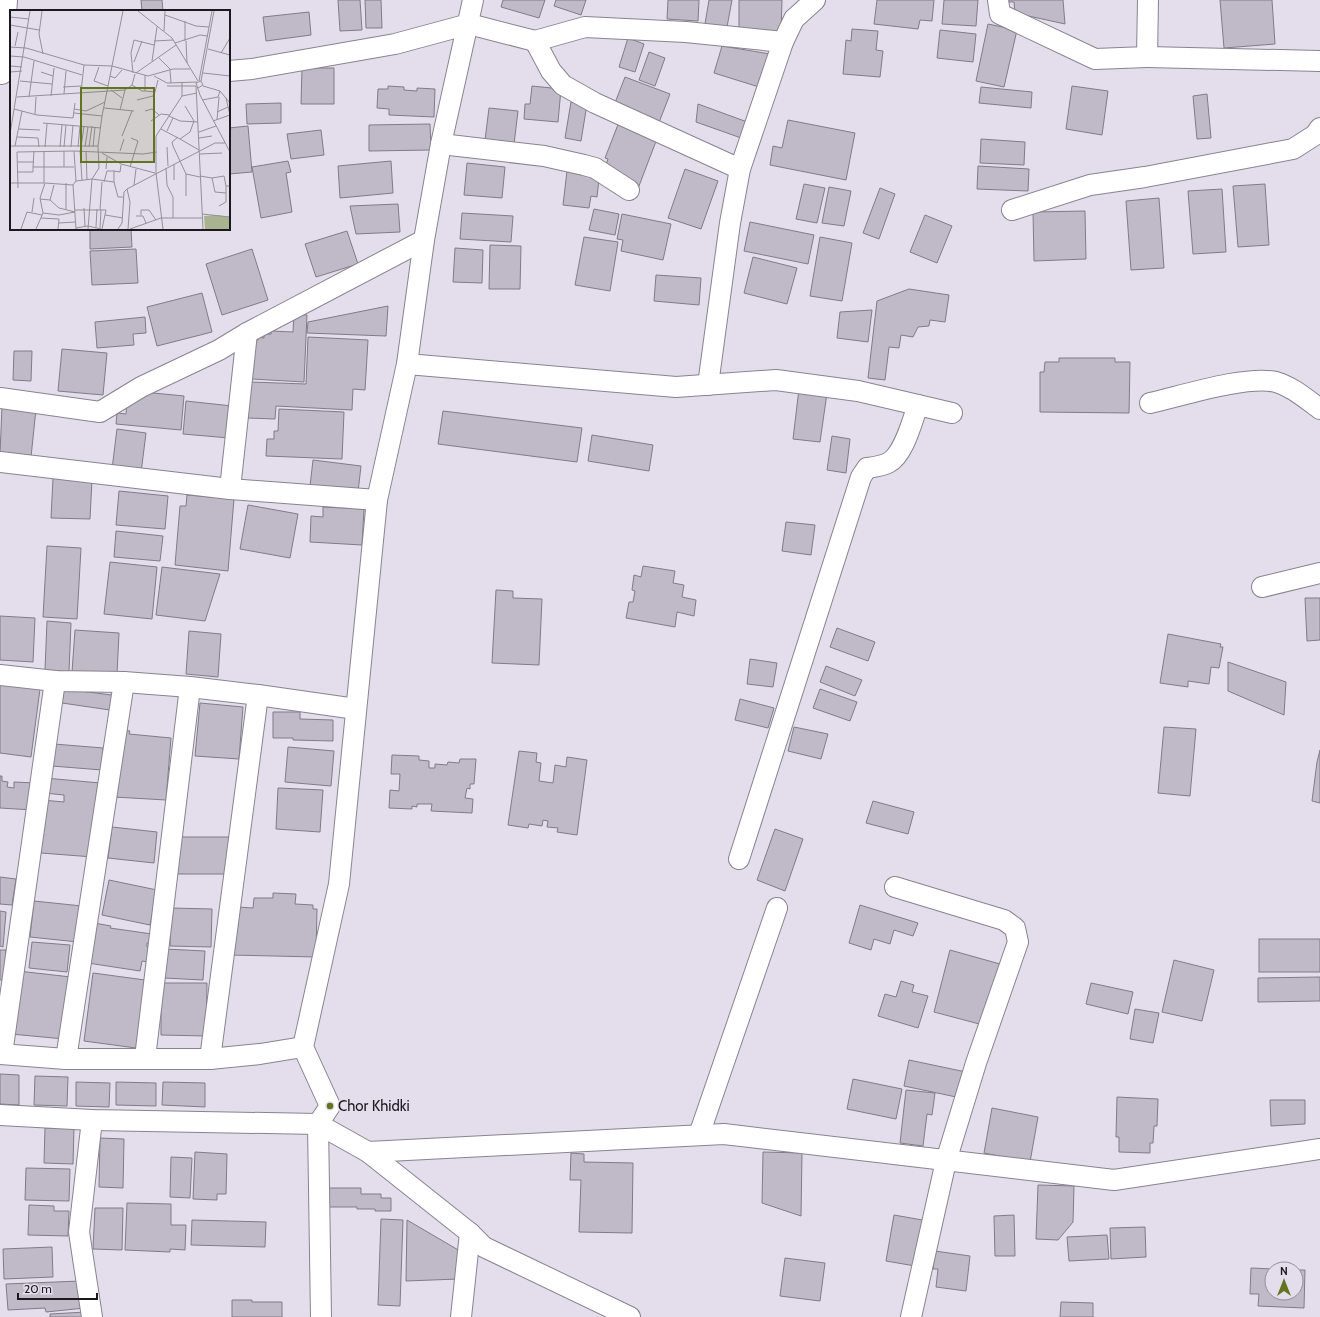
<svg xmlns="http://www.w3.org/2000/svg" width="1320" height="1317" viewBox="0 0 1320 1317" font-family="Cabin,sans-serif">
  <rect width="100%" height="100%" fill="#e4deec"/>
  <!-- building -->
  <g fill="#c0b9c7" stroke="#817b88">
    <path d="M141,0H162L163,11H142Z"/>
    <path d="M338,0H360L362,30L340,31Z"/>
    <path d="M365,0H381L382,28H366Z"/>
    <path d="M503,0H545L539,18L501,7Z"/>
    <path d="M556,0H586L581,15L554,6Z"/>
    <path d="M668,0H699L698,21L667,19Z"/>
    <path d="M709,0H732L727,27L705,24Z"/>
    <path d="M739,0H782L781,34L739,33Z"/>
    <path d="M877,0H934L932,21L920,20L918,29L874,24Z"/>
    <path d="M944,0H978L976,26L942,24Z"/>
    <path d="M1007,0H1063L1065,24L1015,13L1014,2H1007Z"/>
    <path d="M1220,0H1272L1275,44L1224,48Z"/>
    <path d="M309,12L311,35L266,41L263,17Z"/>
    <path d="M988,24L1017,30L1004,87L976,81Z"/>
    <path d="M852,29L878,31L876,50L883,51L880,77L843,74L846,40L851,41Z"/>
    <path d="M940,30L976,34L973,62L937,58Z"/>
    <path d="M628,38L644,44L635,72L619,67Z"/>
    <path d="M722,46L770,54L759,87L714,73Z"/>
    <path d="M649,52L665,58L655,86L639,80Z"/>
    <path d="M302,68H334V104H301Z"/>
    <path d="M625,77L670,94L658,125L613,108Z"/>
    <path d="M388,86L404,87V90L417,91V88L435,89L434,117L389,115V109L377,108L378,89H388Z"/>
    <path d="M532,86L561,89L558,122L524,119L525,104H530Z"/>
    <path d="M1072,86L1108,91L1102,135L1066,129Z"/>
    <path d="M981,87L1032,92L1031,108L979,103Z"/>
    <path d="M1207,94L1211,138L1197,139L1193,96Z"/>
    <path d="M571,102L587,104L581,141L565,138Z"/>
    <path d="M281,103V123L247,124L246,104Z"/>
    <path d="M698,104L750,123L744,139L696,122Z"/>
    <path d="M489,108L518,111L514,144L485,140Z"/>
    <path d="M788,120L855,133L846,180L770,165L773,146L782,148Z"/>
    <path d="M619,122L658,136L639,186L603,173L608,159L605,158Z"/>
    <path d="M430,124L431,150L369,151V125Z"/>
    <path d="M248,126L252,172L229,174V128Z"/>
    <path d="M321,130L324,155L291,159L287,134Z"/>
    <path d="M981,139L1025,142L1024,165L980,163Z"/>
    <path d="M288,161L291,172L286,173L292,212L261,218L252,167Z"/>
    <path d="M391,161L393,193L340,198L338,166Z"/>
    <path d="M467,163L505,167L502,198L464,195Z"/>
    <path d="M978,166L1029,169L1028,191L977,189Z"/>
    <path d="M685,169L718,181L701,229L668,218Z"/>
    <path d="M567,171L593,174L599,179L597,197L591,196L589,208L563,205Z"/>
    <path d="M804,184L825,188L817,223L796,219Z"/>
    <path d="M1265,184L1269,245L1238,247L1233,186Z"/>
    <path d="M829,187L851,191L844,226L822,223Z"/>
    <path d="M880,188L895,194L879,239L863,233Z"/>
    <path d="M1222,189L1226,252L1193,254L1188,191Z"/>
    <path d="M1159,198L1164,268L1131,270L1126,201Z"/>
    <path d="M398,204L400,232L356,234L350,206Z"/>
    <path d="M594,209L619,214L615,235L589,230Z"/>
    <path d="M1085,211L1086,259L1034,261L1033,212Z"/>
    <path d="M462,213L513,216L511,242L460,239Z"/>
    <path d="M622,214L671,224L663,260L621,251L623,240L617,239Z"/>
    <path d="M925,215L952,226L937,263L910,252Z"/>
    <path d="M750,222L814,235L808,264L744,251Z"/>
    <path d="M90,229H131L132,247L90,249Z"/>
    <path d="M347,231L358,264L316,277L305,244Z"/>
    <path d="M584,237L618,242L610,291L575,285Z"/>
    <path d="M820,237L852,243L842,301L810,296Z"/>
    <path d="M490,245L521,246L520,289H489Z"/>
    <path d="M455,248L483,250L482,283L453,282Z"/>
    <path d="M136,249L138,283L92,285L90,251Z"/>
    <path d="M252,249L268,300L222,315L206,264Z"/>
    <path d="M753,257L797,268L787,304L744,293Z"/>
    <path d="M656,275L701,278L699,305L654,301Z"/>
    <path d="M909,289L949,295L945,322L930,320L929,326L918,327L913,337L901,335L899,348L889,347L885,380L868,378L877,301Z"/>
    <path d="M202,293L212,332L157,346L147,307Z"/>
    <path d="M388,306L386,336L307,333L308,322Z"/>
    <path d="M872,310L868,342L837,338L840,312Z"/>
    <path d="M294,314L307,315L304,382L252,379L254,340H258V337L264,338V334H271V331L293,332Z"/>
    <path d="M145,317L146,333L133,334L134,345L97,348L95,322Z"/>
    <path d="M308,337L368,340L365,390L353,389L352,410L276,406L275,419L248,418L250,382L306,384Z"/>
    <path d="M62,349L107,353L103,395L58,391Z"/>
    <path d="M14,351H32L31,381L13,380Z"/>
    <path d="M1059,358H1115V362H1130L1129,413L1040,412V372H1044L1045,362H1059Z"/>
    <path d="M799,389L827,393L820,442L793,439Z"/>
    <path d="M143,392L184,396L181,430L116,424L117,413L126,414L127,402Z"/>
    <path d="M186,401L232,406L229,438L183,434Z"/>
    <path d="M2,406L36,409L31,457L0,454Z"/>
    <path d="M279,409L344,412L342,459L266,456L267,439H274V431H278Z"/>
    <path d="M443,411L582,428L577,462L438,444Z"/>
    <path d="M117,429L146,433L141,473L112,469Z"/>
    <path d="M592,435L653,445L649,471L588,461Z"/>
    <path d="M832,436L850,439L846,473L827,470Z"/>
    <path d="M313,460L361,466L358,492L310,486Z"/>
    <path d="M53,478L92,480L90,519L51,518Z"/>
    <path d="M119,491L168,496L165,529L116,525Z"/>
    <path d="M187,495L234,499L228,571L175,565L180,506H186Z"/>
    <path d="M248,505L298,514L290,558L240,549Z"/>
    <path d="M323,507L364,509L362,545L310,542L311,516L323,517Z"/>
    <path d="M786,522L815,525L811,555L782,551Z"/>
    <path d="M116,531L163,536L160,561L114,557Z"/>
    <path d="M47,546L81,548L77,619L43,617Z"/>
    <path d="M110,562L157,567L152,619L104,614Z"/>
    <path d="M643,566L675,571L673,583L684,585L682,597L696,600L694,616L677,612L675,627L626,618L629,602H633L635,591L632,590L634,575L641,577Z"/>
    <path d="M162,567L220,574L205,621L156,615Z"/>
    <path d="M496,590L513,591V598L542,599L539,665L492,663Z"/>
    <path d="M1305,598H1320V640L1307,641Z"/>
    <path d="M0,616L35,618L33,662L0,660Z"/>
    <path d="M47,621L71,623L69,672L45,670Z"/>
    <path d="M837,628L875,642L868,661L830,647Z"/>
    <path d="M75,630L119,633L117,674L72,672Z"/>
    <path d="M189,631L221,634L218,677L186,674Z"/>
    <path d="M1168,634L1221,644L1220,647H1223L1219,668L1211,667L1209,684L1188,681V687L1160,683Z"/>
    <path d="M750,659L777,663L773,687L747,684Z"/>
    <path d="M1228,662L1286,682L1284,715L1228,691Z"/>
    <path d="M826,666L862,680L855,696L820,682Z"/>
    <path d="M0,683L40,689L31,757L0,753Z"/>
    <path d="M64,689L112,695L110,710L62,703Z"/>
    <path d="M820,689L857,702L850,721L813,708Z"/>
    <path d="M740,699L774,708L768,728L735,720Z"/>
    <path d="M200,703L243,707L239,759L195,756Z"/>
    <path d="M273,712H300V719L333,720V741L293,740V738H273Z"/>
    <path d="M794,727L828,734L821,759L788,751Z"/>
    <path d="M1164,727L1196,729L1190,796L1158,793Z"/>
    <path d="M119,730L130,731L129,734L171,738L166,800L114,797Z"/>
    <path d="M54,744L103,748L102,770L52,766Z"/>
    <path d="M288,747L334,751L331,786L285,782Z"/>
    <path d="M1320,750V803L1312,801L1317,762Z"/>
    <path d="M519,751L537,753L536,762L541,763L539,781L553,783L555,765L566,767L567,757L587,760L577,835L557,832L558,828L547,827L548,821L543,820L542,826L529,824L528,828L508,825Z"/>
    <path d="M392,755L419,756V760L429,761V768H435V764L447,765L448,762L459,763L460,759H476L474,784H470V789L467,788L465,798L473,799L472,813L431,811L432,804H417V807L412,806V809L389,808L390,790L399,791L400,774H391Z"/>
    <path d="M0,776H2V781L8,782L7,787L14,788V782L35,783L33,810L0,808Z"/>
    <path d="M45,778L100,783L93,857L41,853L42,800L64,802V795L44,793Z"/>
    <path d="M278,788L323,790L320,832L276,829Z"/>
    <path d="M873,801L914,812L908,834L866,823Z"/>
    <path d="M112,827L157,832L154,863L108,858Z"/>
    <path d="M775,829L803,839L785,891L757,880Z"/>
    <path d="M178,837H229V874H177Z"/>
    <path d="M0,877L16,879L12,905L0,904Z"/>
    <path d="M109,880L157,890L150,925L102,915Z"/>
    <path d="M273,893L296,894L295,904L313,905V909H317L316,957L231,955L238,907L253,908L254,898H273Z"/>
    <path d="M34,901L82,906L78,942L30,937Z"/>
    <path d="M860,905L918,923L913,936L894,930L890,944L874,939L871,950L849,943Z"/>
    <path d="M171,908L212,909L211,947L170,946Z"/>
    <path d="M0,911L6,912L3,947L0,946Z"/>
    <path d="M94,923L111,926L110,928L152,934L151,943H147V947H151L149,962L142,961L140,971L88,963Z"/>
    <rect x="1259" y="939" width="61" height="33"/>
    <path d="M32,942L70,945L67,972L29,968Z"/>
    <path d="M165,949L205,951L203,980L164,978Z"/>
    <path d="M0,950H6L4,980H0Z"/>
    <path d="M950,950L1000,964L983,1025L934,1012Z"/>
    <path d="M1174,960L1214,970L1202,1021L1162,1012Z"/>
    <path d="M18,971L71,977L64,1039L11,1034Z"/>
    <path d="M93,973L145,980L136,1048L84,1041Z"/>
    <path d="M1320,977V1001L1258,1002V978Z"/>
    <path d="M901,981L914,985L912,992L928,996L918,1028L878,1016L885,994L896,997Z"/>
    <path d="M161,983H207L206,1036L161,1035Z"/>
    <path d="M1091,983L1133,992L1128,1014L1086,1004Z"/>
    <path d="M1135,1009L1159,1013L1153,1043L1130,1039Z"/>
    <path d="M909,1060L966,1072L961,1098L904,1086Z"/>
    <path d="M0,1074L19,1075V1105L0,1104Z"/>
    <path d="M35,1076L68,1077L67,1106L34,1105Z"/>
    <path d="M853,1079L902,1089L896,1119L847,1109Z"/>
    <path d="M76,1082L110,1083L109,1107L76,1106Z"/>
    <path d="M116,1082L156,1083V1106L116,1105Z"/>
    <path d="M163,1082L205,1083V1107L162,1105Z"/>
    <path d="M906,1090L935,1093L932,1115L927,1114L923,1146L900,1143Z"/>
    <path d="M1117,1097L1158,1099L1157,1126H1154L1153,1143H1150V1153L1119,1152V1137H1116Z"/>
    <path d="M1270,1100H1305V1124L1271,1126Z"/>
    <path d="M992,1108L1038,1117L1030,1162L984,1153Z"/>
    <path d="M45,1128H74L73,1164L44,1163Z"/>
    <path d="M100,1138L124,1139L123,1188L99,1187Z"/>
    <path d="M195,1152L227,1154L226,1194H217V1200L193,1199Z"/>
    <path d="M763,1152L802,1153L801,1216L762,1203Z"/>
    <path d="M571,1153L584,1154V1162L633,1163L632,1233L579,1232L581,1180H570Z"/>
    <path d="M171,1157L192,1158L190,1198L170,1197Z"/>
    <path d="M26,1168L70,1169L69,1201L25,1200Z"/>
    <path d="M1038,1185L1074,1186L1073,1222L1058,1240L1036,1239Z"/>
    <path d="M327,1188H361V1194H381V1198H391V1211H375V1209H357V1207H327Z"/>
    <path d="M127,1203L171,1204V1225H186L185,1250L170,1249V1252L125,1250Z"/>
    <path d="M29,1205L54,1206V1211H69L68,1236L28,1235Z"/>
    <path d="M95,1208H123L122,1250L93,1249Z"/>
    <path d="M894,1215L928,1221L921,1267L886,1261Z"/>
    <path d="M1014,1215L1015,1256H995L994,1216Z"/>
    <path d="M381,1219L403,1220L400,1306L378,1305Z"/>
    <path d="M192,1220L266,1222L265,1247L191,1245Z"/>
    <path d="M407,1220L460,1251L458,1279L406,1281Z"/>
    <path d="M1145,1227L1146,1257L1111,1259L1110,1228Z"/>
    <path d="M1107,1235L1109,1259L1069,1261L1067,1237Z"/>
    <path d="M52,1247L53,1277L4,1279L3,1249Z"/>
    <path d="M935,1251L970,1256L966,1291L936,1287L938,1269H933Z"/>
    <path d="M785,1258L825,1263L820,1301L780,1296Z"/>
    <path d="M1251,1268L1273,1269H1272V1293H1296V1270H1305L1304,1308L1258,1306L1259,1294H1250Z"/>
    <path d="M80,1281L85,1308L46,1312L45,1308L8,1310L6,1284Z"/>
    <path d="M232,1300H252V1302H282V1317H232Z"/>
    <path d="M1061,1302L1093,1303V1317H1060Z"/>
    <path d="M86,1312V1317H50V1314Z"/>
  </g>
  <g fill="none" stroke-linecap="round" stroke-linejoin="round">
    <defs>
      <g id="minor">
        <path d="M998,0L1000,14L1095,59L1147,57L1148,0"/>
        <path d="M535,41L551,71L563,85L595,103L740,169"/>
        <path d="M1147,57L1320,61"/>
        <path d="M229,71L252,69L395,44L469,24L535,41L585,27L686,32L783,42L794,19L815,0"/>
        <path d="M2,74L7,0"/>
        <path d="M441,144L544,156L584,165L595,168L629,190"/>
        <path d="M1012,210L1090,185L1145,177L1293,149L1315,135L1320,128"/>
        <path d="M407,364L676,387L776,380L858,391L952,413"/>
        <path d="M708,385L730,223L740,169L783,42"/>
        <path d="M0,398L100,412L141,387L219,350L247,333L424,240"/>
        <path d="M1150,403C1181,396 1247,375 1276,382C1293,387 1306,399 1320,409"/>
        <path d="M0,462L230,489L377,500"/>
        <path d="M230,489L247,333"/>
        <path d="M1262,587L1320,573"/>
        <path d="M0,675L55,681L124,682L190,687L258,695L356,709"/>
        <path d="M739,859L861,477L867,468C874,467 882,466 888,463C904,455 912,421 918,405"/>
        <path d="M895,887L1004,920L1015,928L1018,942L976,1063L946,1161L911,1317"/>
        <path d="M0,1054L66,1059H210L260,1054L303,1047"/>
        <path d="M2,1054L55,681"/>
        <path d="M145,1058L190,687"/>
        <path d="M66,1059L124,682"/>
        <path d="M210,1059L258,695"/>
        <path d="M0,1115L92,1120L318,1124L368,1152L724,1134L1114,1180L1320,1149"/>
        <path d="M699,1135L777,908"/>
        <path d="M368,1152L470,1233L484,1247L630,1317"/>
        <path d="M92,1317L79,1232L92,1120"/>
        <path d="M321,1317L318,1124L330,1106L303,1047L339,884L377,500L407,364L424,240L441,144L473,0"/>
        <path d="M461,1317L470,1233"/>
      </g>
    </defs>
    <!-- minor casing -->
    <use href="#minor" stroke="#898390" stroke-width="22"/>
    <!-- minor -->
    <use href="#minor" stroke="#fff" stroke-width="20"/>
  </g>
  <!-- markers -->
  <circle fill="#637421" stroke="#e4deec" stroke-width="1.5" cx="330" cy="1106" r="4"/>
  <g text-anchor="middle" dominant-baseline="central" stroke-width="3" stroke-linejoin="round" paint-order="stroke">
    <!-- poi labels -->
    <g font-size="15" fill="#1b191e" stroke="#e4deec" text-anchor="start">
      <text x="338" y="1106">Chor Khidki</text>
    </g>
  </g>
  <!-- overview -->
  <g transform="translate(10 10)">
    <rect width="220" height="220" fill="#e4deec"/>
    <path d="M206,205L220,207V219H195L194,206Z" fill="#a9b38f"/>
    <path fill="none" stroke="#948f9a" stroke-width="1" d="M32,1L29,24L33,44M128,1L162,28L188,71M155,5L186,16L199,17M0,7L19,9M175,11V31M0,15L29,20M154,21L155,1M144,31L163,30M176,31L177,53M165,33L190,25L198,26M5,36L8,22M0,37L16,38L74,55L102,56L138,66L163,59H180M198,39L220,45M211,43L220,28M0,46L14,47L72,65M149,48L161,60M142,51L147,17M124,52L132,31M0,56L12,57M89,57L84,71L98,76M160,60L161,73M0,62L12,61M31,62L43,66M123,63L121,43L124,30L144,35M126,63L166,35M193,63L220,66M125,64L122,75L132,81H135V65M100,66L105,68L112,60M144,66L157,73L187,72M10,71L42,74M189,71L202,1M191,71L204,1M157,76H186M186,76L193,219M193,76L210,81L220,93M53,77L71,76M188,78L193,75L191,71L186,73L190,85L220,142M101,80L112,88M135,81L145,82L148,70M71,82L74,55M54,84L56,61M41,86L44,58M172,86V72M7,87L115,80L122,75M19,87L24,51M127,90L143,86L145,82M192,90L208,87L210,81M94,98L124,101M4,99L27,105L63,108L65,93M64,99L76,101L95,92M110,100L115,80M135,101L142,99L149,105M207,102L218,97M64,103L92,106M25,104L26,87M159,106L170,111L188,112M207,110L209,87M141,111L151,104L160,105M203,111L220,105L216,88M33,113L91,118M9,119L30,120M151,119L170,129L180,122L184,111L175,96M157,121L163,108M189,122L206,116M0,124L20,1M112,126L122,101M7,127L28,128L29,137M168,127L162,132L163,136L176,164L190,167M189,128L202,126M170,129L189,140M0,136H88M5,136L12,101M35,137L37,114M50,137L52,115M54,137L56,115M61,137L63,115M68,137L70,116M71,137L74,116M75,137L78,117M79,137L82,116M83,137L85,117M157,137L158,156M70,140L72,170M24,141L23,157H64M76,141L77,170M110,141L114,129M92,143L111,154L145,163M190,144L212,143M8,152H24M164,154V170M54,157V141M120,157L128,131L121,128M156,158L157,175L163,187V208M96,159L97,147M8,162H23V157M190,166L202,168L205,182L216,183V176H220M202,168L214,166L216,176M66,171L64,141L133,144L147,142M94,172L97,161H104M104,172V161L110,162L111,155M0,173H34V141M35,173L63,175M124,175L126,159M8,178L7,142L64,141M117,179L120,192L118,219M176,186V164M30,189L40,190L49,198L65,202L49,205L33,203M40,190L44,175M209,196L216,192V183M74,198L75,216M56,199V173M65,200H96L92,219M90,200L92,172M22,202L24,188M192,204L220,207M95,205L113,208M131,205V200H139L146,210M126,206H133L136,213M31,208L49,209L48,219M49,213L65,212M86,217L87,199M66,218L78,216L91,219M90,218L91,200M11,219L17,202L32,205M26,219L33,203L30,188L35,173M66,219L63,175L66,171L82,169L89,158L88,136L92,106L113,1M78,219L82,169L104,172L108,187H113M108,219L112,213L114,182L117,179L205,133H215M120,219L151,208H192M153,219L146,163V126L172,86L187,83"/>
    <path fill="#637421" fill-opacity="0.15" stroke="#637421" stroke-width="2" d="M71,78H144V152H71Z"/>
    <rect width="220" height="220" fill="none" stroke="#1b191e" stroke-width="2"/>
  </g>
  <!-- north arrow -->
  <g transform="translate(1284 1281)"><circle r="19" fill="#e4deec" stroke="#948f9a"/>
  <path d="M0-3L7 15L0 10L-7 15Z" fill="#637421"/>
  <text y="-6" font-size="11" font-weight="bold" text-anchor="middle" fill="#1b191e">N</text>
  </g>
  <!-- scale -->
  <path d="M18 1293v6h79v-6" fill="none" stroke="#1b191e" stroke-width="2"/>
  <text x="24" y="1293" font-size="12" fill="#1b191e" stroke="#e4deec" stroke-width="3" paint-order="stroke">20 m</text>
</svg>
